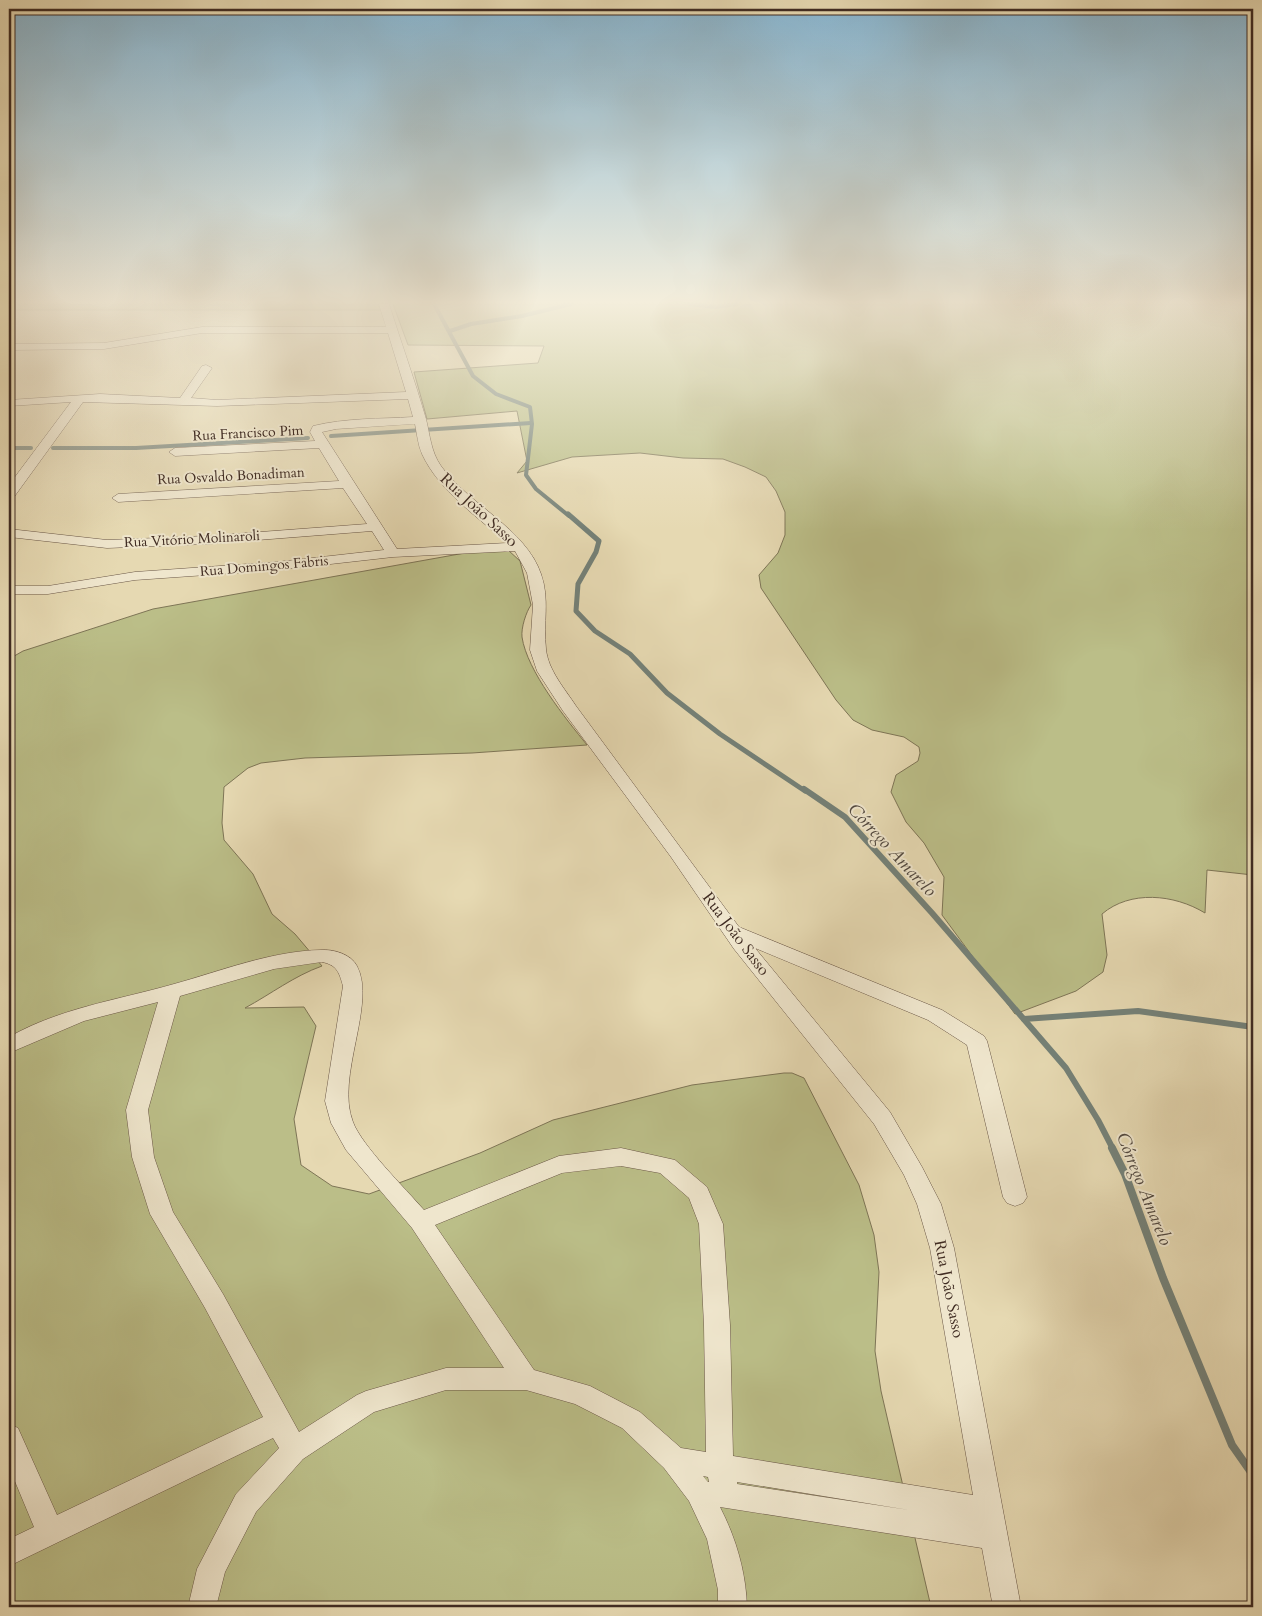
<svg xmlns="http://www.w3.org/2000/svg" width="1262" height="1616" viewBox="0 0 1262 1616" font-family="Cardo,serif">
  <rect width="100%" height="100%" fill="#e6d9b2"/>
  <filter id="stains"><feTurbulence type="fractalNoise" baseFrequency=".004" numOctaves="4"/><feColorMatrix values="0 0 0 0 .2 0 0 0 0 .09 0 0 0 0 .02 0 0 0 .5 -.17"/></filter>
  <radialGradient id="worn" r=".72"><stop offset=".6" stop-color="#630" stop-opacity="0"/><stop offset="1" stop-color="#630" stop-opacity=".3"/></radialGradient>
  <!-- green -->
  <g fill="#bbbe88" stroke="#7e7556">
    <path d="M9,304H380L383,310H9Z"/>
    <path d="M393,304H1253V369L1251,370L1253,373V875L1207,870L1205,913C1174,894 1130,890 1102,914L1107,955L1103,972L1076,991L1015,1014L942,915L944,877L924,843L906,822L891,792L896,775L918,761L920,753L919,747L904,737L872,730L853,720L836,700L761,588L759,575L778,553L785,535V512L776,491L766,477L745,467L723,459L683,458L640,453L572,457L517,473L527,461L517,411L427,419L414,372L538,363L544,346L408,345Z"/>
    <path d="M508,550L520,561L531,605C526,612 521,628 522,637C527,671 566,719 587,745L472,753L305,758L261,763L248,768L224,787L222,823L224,840L253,874L272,914L295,934L322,966C294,976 271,994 245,1008L304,1007L316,1026L294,1119L301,1165L332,1186L369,1194L480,1153L553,1120L692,1085L784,1073H792L804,1078L859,1185L874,1235L879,1272L875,1351L881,1391L931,1607H9V659L23,651L153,609L476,551Z"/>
  </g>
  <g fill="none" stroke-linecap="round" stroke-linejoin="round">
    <!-- stream-far3 -->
    <g stroke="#748178" stroke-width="4">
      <path d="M434,304L473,376L496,394L530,407L532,424L526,475L536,489L569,516"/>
      <path d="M689,304L715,307L737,304"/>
      <path d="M450,331L471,324L522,316L571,304"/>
      <path d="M331,436L531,423"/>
      <path d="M9,448H31"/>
      <path d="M53,448H136L308,438"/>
    </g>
    <!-- stream-far2 -->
    <path stroke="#748178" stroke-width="5" d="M568,514L599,541L596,552L578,584L576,611L595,631L630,654L667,693L720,734L805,791"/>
    <!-- stream-far1 -->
    <g stroke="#748178" stroke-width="6">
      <path d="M804,789L845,817L932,913L1066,1068L1098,1120L1113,1149"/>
      <path d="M1024,1019L1138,1011L1253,1027"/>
    </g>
    <!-- stream -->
    <path stroke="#748178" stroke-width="8" d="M1112,1148L1125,1174L1163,1278L1232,1445L1253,1475"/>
    <defs>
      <path id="minor" d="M379,304H389C401,342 415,381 426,419C430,435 431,452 441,466C468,504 526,529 541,574C550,599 543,623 546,649C548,670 565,689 576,706L739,927L942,1010L984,1036L987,1041L1027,1197L1023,1203L1015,1206L1007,1203L1003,1197L967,1045L928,1020L755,948L890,1112L922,1167L941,1204L954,1248L1021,1607H993L982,1548L720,1507C736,1538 746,1572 747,1607H718V1590L707,1539L689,1501L664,1468L622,1428L575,1404L526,1390H446L374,1412L303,1459L256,1512L225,1572L216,1607H188L197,1569L236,1494L279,1448L273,1438L9,1566V1539L34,1527L9,1467V1424L18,1428L57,1515L263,1417L205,1308L150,1214L132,1157L126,1110L158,1002L84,1021L9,1053V1037C60,1008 118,1000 174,984C221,971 271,951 321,950C333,949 351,954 357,966C377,1004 335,1077 353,1122C362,1146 405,1188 424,1210L559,1156L621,1148L675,1160L707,1187L723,1224L730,1325L733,1456L973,1495L930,1248L917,1204L904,1175L874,1124L734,949L671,857L563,711L537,671L530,650L533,605L527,573L515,551L393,557L277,570L135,580L48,594H9V586H48L135,572L277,562L384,550L372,531L207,544L107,548L9,537V529L107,540L207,536L367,524L343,488L118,502L112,498L118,494L339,481L319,448L175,456L169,452L175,448L315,441L310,432L313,426C345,418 380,419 413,417L408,399L217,406L83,402L14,497L9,498V485L71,402L9,406V400L100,394L180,398L202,366L206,365L212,368L191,398L217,400L406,392L388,333H202L104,349L9,350V344L104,343L202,327H386ZM415,424C417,434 418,445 422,454C439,491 478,517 507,543L397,549L322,432L336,429ZM322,962C337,965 339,972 343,986L325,1101L331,1123L346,1150L412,1228L504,1368H446L366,1391L357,1395L299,1432L223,1294L173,1212L154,1157L148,1110L180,996L274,969ZM621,1166L660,1173L689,1198L699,1224L704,1325L706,1452L681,1448L640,1412L590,1386L534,1370L435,1225L562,1173ZM703,1476L708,1477L709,1482H708ZM737,1482L909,1510L737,1484Z"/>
    </defs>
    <!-- minor casing -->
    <use href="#minor" stroke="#6a5747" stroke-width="1"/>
    <!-- minor -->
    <use href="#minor" fill="#efe6cd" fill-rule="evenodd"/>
  </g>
  <!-- sky -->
  <linearGradient id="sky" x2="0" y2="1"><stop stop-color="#87b6d2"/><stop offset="0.57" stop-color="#f4eedc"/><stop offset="1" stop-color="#f4eedc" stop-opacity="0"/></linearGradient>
  <rect width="1262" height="530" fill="url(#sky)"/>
  <g text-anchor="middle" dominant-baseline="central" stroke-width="4" stroke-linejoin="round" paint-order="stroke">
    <!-- far-street labels -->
    <g font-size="14" fill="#402c23" stroke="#efe6cd">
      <text transform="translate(248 433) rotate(-3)">Rua Francisco Pim</text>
      <text transform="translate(231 476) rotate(-3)">Rua Osvaldo Bonadiman</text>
      <text transform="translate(192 539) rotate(-3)">Rua Vitório Molinaroli</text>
      <text transform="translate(264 566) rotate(-5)">Rua Domingos Fabris</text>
    </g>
    <!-- street labels -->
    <g font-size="16" fill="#402c23" stroke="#efe6cd">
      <text transform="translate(479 510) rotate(43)">Rua João Sasso</text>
      <text transform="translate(736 934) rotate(53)">Rua João Sasso</text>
      <text transform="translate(949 1289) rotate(79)">Rua João Sasso</text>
    </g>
    <!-- water labels -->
    <g font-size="18" font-style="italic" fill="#51483f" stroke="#efe6cd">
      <text transform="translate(892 850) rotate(47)">Córrego Amarelo</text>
      <text transform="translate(1144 1189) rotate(68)">Córrego Amarelo</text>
    </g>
  </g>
  <!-- margin -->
  <rect width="1262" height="1616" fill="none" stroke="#e6d9b2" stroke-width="30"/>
  <rect x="10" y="10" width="1242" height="1596" fill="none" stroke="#402c23" stroke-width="2.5"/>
  <rect x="15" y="15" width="1232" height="1586" fill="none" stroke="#402c23"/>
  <rect width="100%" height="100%" filter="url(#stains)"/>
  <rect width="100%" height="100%" fill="url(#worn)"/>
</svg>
